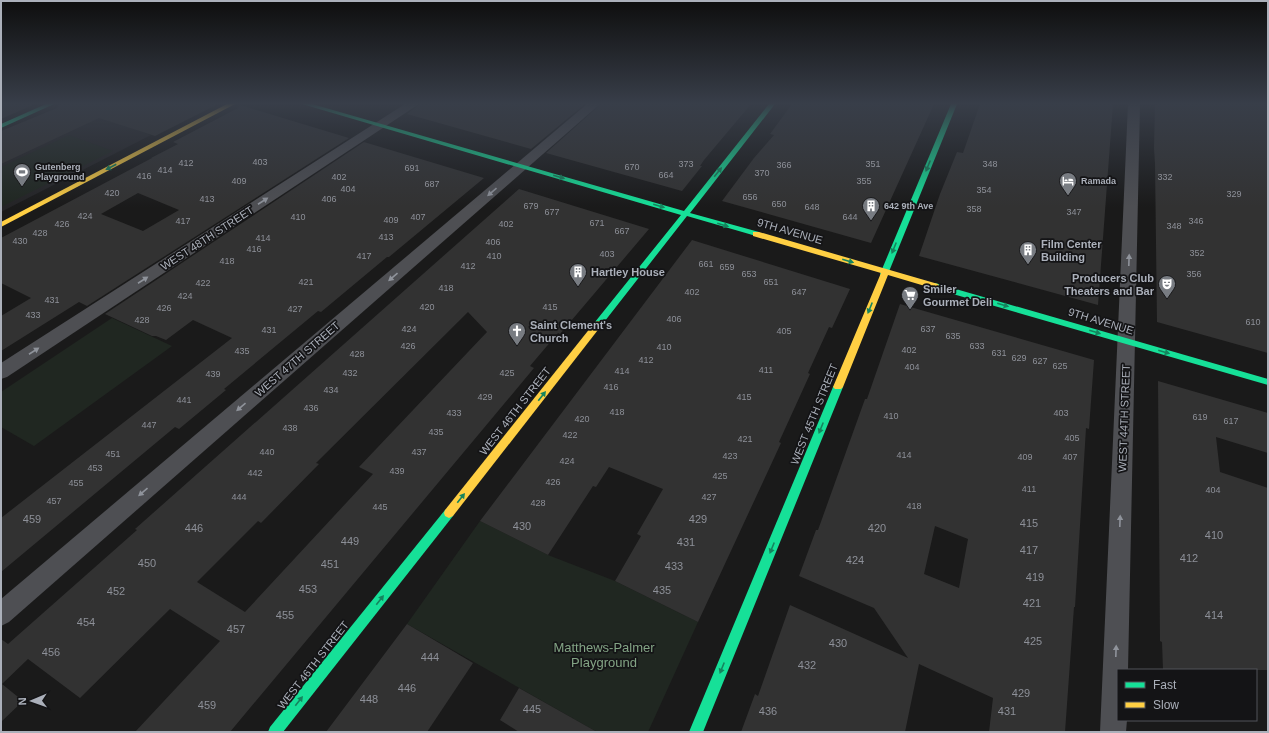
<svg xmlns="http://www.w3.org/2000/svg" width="1269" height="733" viewBox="0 0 1269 733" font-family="Arial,sans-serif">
  <rect width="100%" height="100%" fill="#1a1a1a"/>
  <!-- built -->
  <path fill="#242426" d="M70,105L151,135L1,212V136Z"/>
  <!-- green -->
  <g fill="#202721">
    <path d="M69,135L113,151L1,207V167Z"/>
    <path d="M112,318L172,346L34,446L1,427V392Z"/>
    <path d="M480,521L548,555L615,581L698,622L648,732H597L407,624Z"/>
  </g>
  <!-- building -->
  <g fill="#323232" fill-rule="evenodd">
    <path d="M1,104H35L1,119Z"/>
    <path d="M59,104H218L155,136L99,118L1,164V131L57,108Z"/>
    <path d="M420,104H585L531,149L407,114Z"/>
    <path d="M601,104H751L704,160L700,166H702L682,191L546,153Z"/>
    <path d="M792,104H934L871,243L722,201L754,158L774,135L770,134Z"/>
    <path d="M980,104H1113L1098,305L919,256L940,194L957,152L963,153Z"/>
    <path d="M1155,104H1268V353L1157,322L1155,164L1154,148Z"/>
    <path d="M240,105L349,138L87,306L79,302L1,351V316L31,298L1,283V238L152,158H151L178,144L173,142L238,108ZM138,193L179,210L143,231L101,214Z"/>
    <path d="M364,142L484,178L389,257H387L321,312L318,311L224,389L226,390L179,429L175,427L1,572V518L232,338L193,320L166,340L156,336H152L105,314Z"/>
    <path d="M519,189L649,229L560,334L558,333L530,366L534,368L230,732H135L220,641L170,609L80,698L28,659L2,684L23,701L1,722V639L8,644L137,530L135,529ZM468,312L487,332L359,467L373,474L245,612L197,582L258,521L261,523L319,464L316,463Z"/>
    <path d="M692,240L850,289L832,328L829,327L808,373L810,374L779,442L781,443L698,622L615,581L641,536L637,534L663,489L609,467L596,487L593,486L548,555L480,521Z"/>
    <path d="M900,304L1094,360L1089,429L1086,428L1075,607H1074L1065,732H989L993,698L919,664L905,732H741L755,694L758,696L790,605L908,658L874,608L799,576L816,530H818L865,399H867ZM935,526L968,539L959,588L924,574Z"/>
    <path d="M1158,381L1268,413V453L1216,437L1220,472L1268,488V670H1163L1162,642L1160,641Z"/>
    <path d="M407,624L473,663L427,732H326Z"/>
    <path d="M519,688L597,732H519L500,720Z"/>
  </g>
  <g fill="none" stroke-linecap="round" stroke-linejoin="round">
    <!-- street -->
    <g fill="#4e4f53" fill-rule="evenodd">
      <path d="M405,104H419L7,377L1,379V363Z"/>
      <path d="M587,104H600L9,622L1,626V599Z"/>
      <path d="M1128,104H1140L1128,670H1118V720H1127L1126,732H1100Z"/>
    </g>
    <!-- fast -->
    <g fill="#16e098" fill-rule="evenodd">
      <path d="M46,104H54L1,128V124Z"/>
      <path d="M302,104H312L684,211L769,104H775L690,213L759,232L760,234L756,236L687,216L601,326H595L594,324L595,322L681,215Z"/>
      <path d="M951,104H957L888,274L887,276H881L880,274Z"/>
      <path d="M935,283L1268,379V385L932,288L931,286Z"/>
      <path d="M838,384L841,385L843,387L703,732H689L833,387L835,385Z"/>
      <path d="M449,508L453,510L454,513L453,516L283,732H268L270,727L445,510Z"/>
    </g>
    <!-- slow -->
    <g fill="#ffcf43" fill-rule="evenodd">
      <path d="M227,104H235L1,227V222Z"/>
      <path d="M753,232H759L938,284L939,286L935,289L888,275L843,387L841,389H835L833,387L881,273L753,236Z"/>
      <path d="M598,321L601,322L602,324L601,326L453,516L449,518L445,516L444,513L445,510L595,322Z"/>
    </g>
  </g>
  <!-- one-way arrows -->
  <defs><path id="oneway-solid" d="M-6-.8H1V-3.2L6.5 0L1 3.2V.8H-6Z"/></defs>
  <g fill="#15845e">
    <use href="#oneway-solid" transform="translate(928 166) rotate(112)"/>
    <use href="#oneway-solid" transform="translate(111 167) rotate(152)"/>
    <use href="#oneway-solid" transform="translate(718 172) rotate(-51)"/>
    <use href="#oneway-solid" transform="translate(559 177) rotate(16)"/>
    <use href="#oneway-solid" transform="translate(659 206) rotate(16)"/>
    <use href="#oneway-solid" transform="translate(723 225) rotate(16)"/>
    <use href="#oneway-solid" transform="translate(894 248) rotate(112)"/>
    <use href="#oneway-solid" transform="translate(848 261) rotate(16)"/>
    <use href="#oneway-solid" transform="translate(1003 305) rotate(16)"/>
    <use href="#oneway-solid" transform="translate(870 308) rotate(112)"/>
    <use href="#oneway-solid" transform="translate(1095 332) rotate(17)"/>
    <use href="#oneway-solid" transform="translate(1164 352) rotate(16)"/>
    <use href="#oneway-solid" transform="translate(542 396) rotate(-52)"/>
    <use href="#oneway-solid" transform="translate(821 428) rotate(112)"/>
    <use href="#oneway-solid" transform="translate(461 498) rotate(-52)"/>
    <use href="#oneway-solid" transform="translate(772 548) rotate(112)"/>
    <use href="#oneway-solid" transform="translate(380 600) rotate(-52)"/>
    <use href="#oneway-solid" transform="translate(722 668) rotate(112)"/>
    <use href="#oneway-solid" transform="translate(299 701) rotate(-52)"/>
  </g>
  <g fill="#8f939b">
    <use href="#oneway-solid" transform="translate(492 192) rotate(139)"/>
    <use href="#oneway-solid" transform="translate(263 201) rotate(-33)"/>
    <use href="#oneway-solid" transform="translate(1129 260) rotate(-88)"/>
    <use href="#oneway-solid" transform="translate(393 277) rotate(139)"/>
    <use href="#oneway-solid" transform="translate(143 280) rotate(-33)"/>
    <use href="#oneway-solid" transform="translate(34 351) rotate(-33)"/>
    <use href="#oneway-solid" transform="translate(241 407) rotate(139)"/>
    <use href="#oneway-solid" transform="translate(143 492) rotate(139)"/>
    <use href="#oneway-solid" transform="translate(1120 521) rotate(-88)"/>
    <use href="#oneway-solid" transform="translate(1116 651) rotate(-88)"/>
  </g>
  <!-- sky -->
  <linearGradient id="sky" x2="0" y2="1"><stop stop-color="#0e0e0e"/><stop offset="0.5" stop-color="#383e49"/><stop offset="1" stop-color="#383e49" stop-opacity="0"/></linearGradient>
  <rect width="1269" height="207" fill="url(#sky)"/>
  <!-- icons -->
  <defs>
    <symbol id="stadium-pin" viewBox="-11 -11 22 30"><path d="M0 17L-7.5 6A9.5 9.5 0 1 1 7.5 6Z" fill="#787c82" stroke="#141416"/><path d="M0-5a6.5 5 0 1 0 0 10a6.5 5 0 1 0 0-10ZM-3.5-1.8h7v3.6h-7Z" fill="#fff"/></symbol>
    <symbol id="hotel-pin" viewBox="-11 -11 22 30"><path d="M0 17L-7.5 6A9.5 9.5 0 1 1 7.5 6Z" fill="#787c82" stroke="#141416"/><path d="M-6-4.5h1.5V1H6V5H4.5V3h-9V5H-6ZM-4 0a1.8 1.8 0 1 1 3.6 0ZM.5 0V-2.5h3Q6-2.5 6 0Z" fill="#fff"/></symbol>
    <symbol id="building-pin" viewBox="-11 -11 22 30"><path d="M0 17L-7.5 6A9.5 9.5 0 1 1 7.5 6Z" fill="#787c82" stroke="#141416"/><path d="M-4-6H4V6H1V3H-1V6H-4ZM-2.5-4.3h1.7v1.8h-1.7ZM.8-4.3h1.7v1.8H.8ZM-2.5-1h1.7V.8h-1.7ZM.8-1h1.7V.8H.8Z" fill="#fff"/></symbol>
    <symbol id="theatre-pin" viewBox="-11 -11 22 30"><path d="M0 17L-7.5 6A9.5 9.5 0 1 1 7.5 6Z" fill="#787c82" stroke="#141416"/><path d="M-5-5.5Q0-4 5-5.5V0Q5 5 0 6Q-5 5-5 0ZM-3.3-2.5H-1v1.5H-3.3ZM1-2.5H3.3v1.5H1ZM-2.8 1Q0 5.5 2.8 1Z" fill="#fff"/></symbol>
    <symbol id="supermarket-pin" viewBox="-11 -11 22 30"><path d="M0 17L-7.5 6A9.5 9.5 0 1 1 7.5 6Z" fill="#787c82" stroke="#141416"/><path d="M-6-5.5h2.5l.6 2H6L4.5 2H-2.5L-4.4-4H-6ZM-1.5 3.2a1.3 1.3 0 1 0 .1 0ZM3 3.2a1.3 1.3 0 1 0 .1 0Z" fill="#fff"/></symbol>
    <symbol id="church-pin" viewBox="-11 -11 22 30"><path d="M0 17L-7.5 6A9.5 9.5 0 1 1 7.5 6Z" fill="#787c82" stroke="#141416"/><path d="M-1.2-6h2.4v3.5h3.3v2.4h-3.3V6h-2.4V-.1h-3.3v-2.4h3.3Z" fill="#fff"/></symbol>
  </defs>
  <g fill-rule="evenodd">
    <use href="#stadium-pin" x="12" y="162" width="20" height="27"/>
    <use href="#hotel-pin" x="1058" y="171" width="20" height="27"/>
    <use href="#building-pin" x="861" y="196" width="20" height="27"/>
    <use href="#building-pin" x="1018" y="240" width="20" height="27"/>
    <use href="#building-pin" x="568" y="262" width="20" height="27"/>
    <use href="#theatre-pin" x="1157" y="274" width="20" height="27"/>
    <use href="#supermarket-pin" x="900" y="285" width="20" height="27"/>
    <use href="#church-pin" x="507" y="321" width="20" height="27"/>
  </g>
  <g text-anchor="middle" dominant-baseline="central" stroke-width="3.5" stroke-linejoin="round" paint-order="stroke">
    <!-- number labels -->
    <g font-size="9" fill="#8d9098">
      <text x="260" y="162">403</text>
      <text x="186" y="163">412</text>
      <text x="686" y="164">373</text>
      <text x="873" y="164">351</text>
      <text x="990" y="164">348</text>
      <text x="784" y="165">366</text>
      <text x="632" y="167">670</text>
      <text x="412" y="168">691</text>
      <text x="165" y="170">414</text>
      <text x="762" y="173">370</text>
      <text x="666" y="175">664</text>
      <text x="144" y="176">416</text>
      <text x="339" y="177">402</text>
      <text x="1165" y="177">332</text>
      <text x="239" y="181">409</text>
      <text x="864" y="181">355</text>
      <text x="432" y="184">687</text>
      <text x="348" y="189">404</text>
      <text x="984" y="190">354</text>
      <text x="112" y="193">420</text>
      <text x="1234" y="194">329</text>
      <text x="750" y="197">656</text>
      <text x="207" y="199">413</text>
      <text x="329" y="199">406</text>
      <text x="779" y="204">650</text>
      <text x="531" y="206">679</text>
      <text x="812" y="207">648</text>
      <text x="974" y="209">358</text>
      <text x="552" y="212">677</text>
      <text x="1074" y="212">347</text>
      <text x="85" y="216">424</text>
      <text x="298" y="217">410</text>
      <text x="418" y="217">407</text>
      <text x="850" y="217">644</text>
      <text x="391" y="220">409</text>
      <text x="183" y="221">417</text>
      <text x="1196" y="221">346</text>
      <text x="597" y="223">671</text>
      <text x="62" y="224">426</text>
      <text x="506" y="224">402</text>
      <text x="1174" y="226">348</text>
      <text x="622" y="231">667</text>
      <text x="40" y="233">428</text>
      <text x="386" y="237">413</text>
      <text x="263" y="238">414</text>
      <text x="20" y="241">430</text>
      <text x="493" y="242">406</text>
      <text x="254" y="249">416</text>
      <text x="1197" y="253">352</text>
      <text x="607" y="254">403</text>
      <text x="364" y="256">417</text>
      <text x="494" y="256">410</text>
      <text x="227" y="261">418</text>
      <text x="706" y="264">661</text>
      <text x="468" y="266">412</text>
      <text x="727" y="267">659</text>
      <text x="749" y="274">653</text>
      <text x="1194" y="274">356</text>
      <text x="306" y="282">421</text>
      <text x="771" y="282">651</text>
      <text x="203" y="283">422</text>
      <text x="446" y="288">418</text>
      <text x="692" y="292">402</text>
      <text x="799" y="292">647</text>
      <text x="185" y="296">424</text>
      <text x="52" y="300">431</text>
      <text x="427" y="307">420</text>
      <text x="550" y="307">415</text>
      <text x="164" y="308">426</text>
      <text x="295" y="309">427</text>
      <text x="33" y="315">433</text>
      <text x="674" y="319">406</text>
      <text x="142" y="320">428</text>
      <text x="1253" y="322">610</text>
      <text x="409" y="329">424</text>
      <text x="928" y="329">637</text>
      <text x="269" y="330">431</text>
      <text x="784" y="331">405</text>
      <text x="953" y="336">635</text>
      <text x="408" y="346">426</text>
      <text x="977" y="346">633</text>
      <text x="664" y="347">410</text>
      <text x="909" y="350">402</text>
      <text x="242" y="351">435</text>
      <text x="999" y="353">631</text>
      <text x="357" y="354">428</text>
      <text x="1019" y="358">629</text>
      <text x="646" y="360">412</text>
      <text x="1040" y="361">627</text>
      <text x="1060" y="366">625</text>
      <text x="912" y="367">404</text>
      <text x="766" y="370">411</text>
      <text x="622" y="371">414</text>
      <text x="350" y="373">432</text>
      <text x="507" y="373">425</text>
      <text x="213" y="374">439</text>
      <text x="611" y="387">416</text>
      <text x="331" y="390">434</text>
      <text x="485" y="397">429</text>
      <text x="744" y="397">415</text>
      <text x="184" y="400">441</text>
      <text x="311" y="408">436</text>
      <text x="617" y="412">418</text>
      <text x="454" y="413">433</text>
      <text x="1061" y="413">403</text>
      <text x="891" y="416">410</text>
      <text x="1200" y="417">619</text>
      <text x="582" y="419">420</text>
      <text x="1231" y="421">617</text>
      <text x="149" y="425">447</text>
      <text x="290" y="428">438</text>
      <text x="436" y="432">435</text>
      <text x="570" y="435">422</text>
      <text x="1072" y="438">405</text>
      <text x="745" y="439">421</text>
      <text x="267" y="452">440</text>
      <text x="419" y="452">437</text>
      <text x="113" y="454">451</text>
      <text x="904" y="455">414</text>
      <text x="730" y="456">423</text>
      <text x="1025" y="457">409</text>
      <text x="1070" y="457">407</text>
      <text x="567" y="461">424</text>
      <text x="95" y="468">453</text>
      <text x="397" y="471">439</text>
      <text x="255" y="473">442</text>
      <text x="720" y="476">425</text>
      <text x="553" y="482">426</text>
      <text x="76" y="483">455</text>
      <text x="1029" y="489">411</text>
      <text x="1213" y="490">404</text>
      <text x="239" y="497">444</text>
      <text x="709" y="497">427</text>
      <text x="54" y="501">457</text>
      <text x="538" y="503">428</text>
      <text x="914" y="506">418</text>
      <text x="380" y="507">445</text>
    </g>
    <!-- far-poi labels -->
    <g font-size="9" font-weight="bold" fill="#abb0ba" stroke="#141416" text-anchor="start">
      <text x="35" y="167">Gutenberg<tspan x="35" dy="10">Playground</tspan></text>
      <text x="1081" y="181">Ramada</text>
      <text x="884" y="206">642 9th Ave</text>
    </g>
    <!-- street labels -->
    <g font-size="11" fill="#abb0ba" stroke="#141416">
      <text transform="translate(790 231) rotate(16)">9TH AVENUE</text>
      <text transform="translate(207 238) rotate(-33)">WEST 48TH STREET</text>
      <text transform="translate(1101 321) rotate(17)">9TH AVENUE</text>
      <text transform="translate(297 359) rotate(-41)">WEST 47TH STREET</text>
      <text transform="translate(515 411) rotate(-52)">WEST 46TH STREET</text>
      <text transform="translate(814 414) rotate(-68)">WEST 45TH STREET</text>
      <text transform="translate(1124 418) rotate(-88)">WEST 44TH STREET</text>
      <text transform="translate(313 665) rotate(-52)">WEST 46TH STREET</text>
    </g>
    <!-- poi labels -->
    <g font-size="11" font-weight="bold" fill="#abb0ba" stroke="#141416" text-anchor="start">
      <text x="1041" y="244">Film Center<tspan x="1041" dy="13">Building</tspan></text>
      <text x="591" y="272">Hartley House</text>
      <text x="1154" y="278" text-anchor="end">Producers Club<tspan x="1154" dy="13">Theaters and Bar</tspan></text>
      <text x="923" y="289">Smiler<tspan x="923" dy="13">Gourmet Deli</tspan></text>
      <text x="530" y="325">Saint Clement's<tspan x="530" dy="13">Church</tspan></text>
    </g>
    <!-- near-number labels -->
    <g font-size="11" fill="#8d9098">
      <text x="32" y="519">459</text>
      <text x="698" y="519">429</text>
      <text x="1029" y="523">415</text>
      <text x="522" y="526">430</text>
      <text x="194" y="528">446</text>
      <text x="877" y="528">420</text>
      <text x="1214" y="535">410</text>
      <text x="350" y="541">449</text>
      <text x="686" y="542">431</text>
      <text x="1029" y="550">417</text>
      <text x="1189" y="558">412</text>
      <text x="855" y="560">424</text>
      <text x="147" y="563">450</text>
      <text x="330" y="564">451</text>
      <text x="674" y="566">433</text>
      <text x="1035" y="577">419</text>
      <text x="308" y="589">453</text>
      <text x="662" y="590">435</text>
      <text x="116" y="591">452</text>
      <text x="1032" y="603">421</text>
      <text x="285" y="615">455</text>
      <text x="1214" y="615">414</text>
      <text x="86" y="622">454</text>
      <text x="236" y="629">457</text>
      <text x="1033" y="641">425</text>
      <text x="838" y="643">430</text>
      <text x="51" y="652">456</text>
      <text x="430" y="657">444</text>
      <text x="807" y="665">432</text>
      <text x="407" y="688">446</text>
      <text x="1021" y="693">429</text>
      <text x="369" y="699">448</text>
      <text x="207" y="705">459</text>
      <text x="532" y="709">445</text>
      <text x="768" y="711">436</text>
      <text x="1007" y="711">431</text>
    </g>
    <!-- near-park labels -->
    <g font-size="13" fill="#83a485" stroke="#141416">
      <text x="604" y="647">Matthews-Palmer<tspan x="604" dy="15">Playground</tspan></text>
    </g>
  </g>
  <!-- border -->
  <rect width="1269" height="733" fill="none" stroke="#abb0ba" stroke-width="4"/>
  <!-- legend -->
  <rect x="1117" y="669" width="140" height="52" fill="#141416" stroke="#505258"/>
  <rect x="1125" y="682" width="20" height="6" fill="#16e098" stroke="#505258"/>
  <text x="1153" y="689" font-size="12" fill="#abb0ba">Fast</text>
  <rect x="1125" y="702" width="20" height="6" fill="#ffcf43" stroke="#505258"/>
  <text x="1153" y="709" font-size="12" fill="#abb0ba">Slow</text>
  <!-- north arrow -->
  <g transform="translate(32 701) rotate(268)" stroke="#141416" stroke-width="3" paint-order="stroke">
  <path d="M0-3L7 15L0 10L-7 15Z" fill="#abb0ba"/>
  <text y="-6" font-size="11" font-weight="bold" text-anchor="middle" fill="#abb0ba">N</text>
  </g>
</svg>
